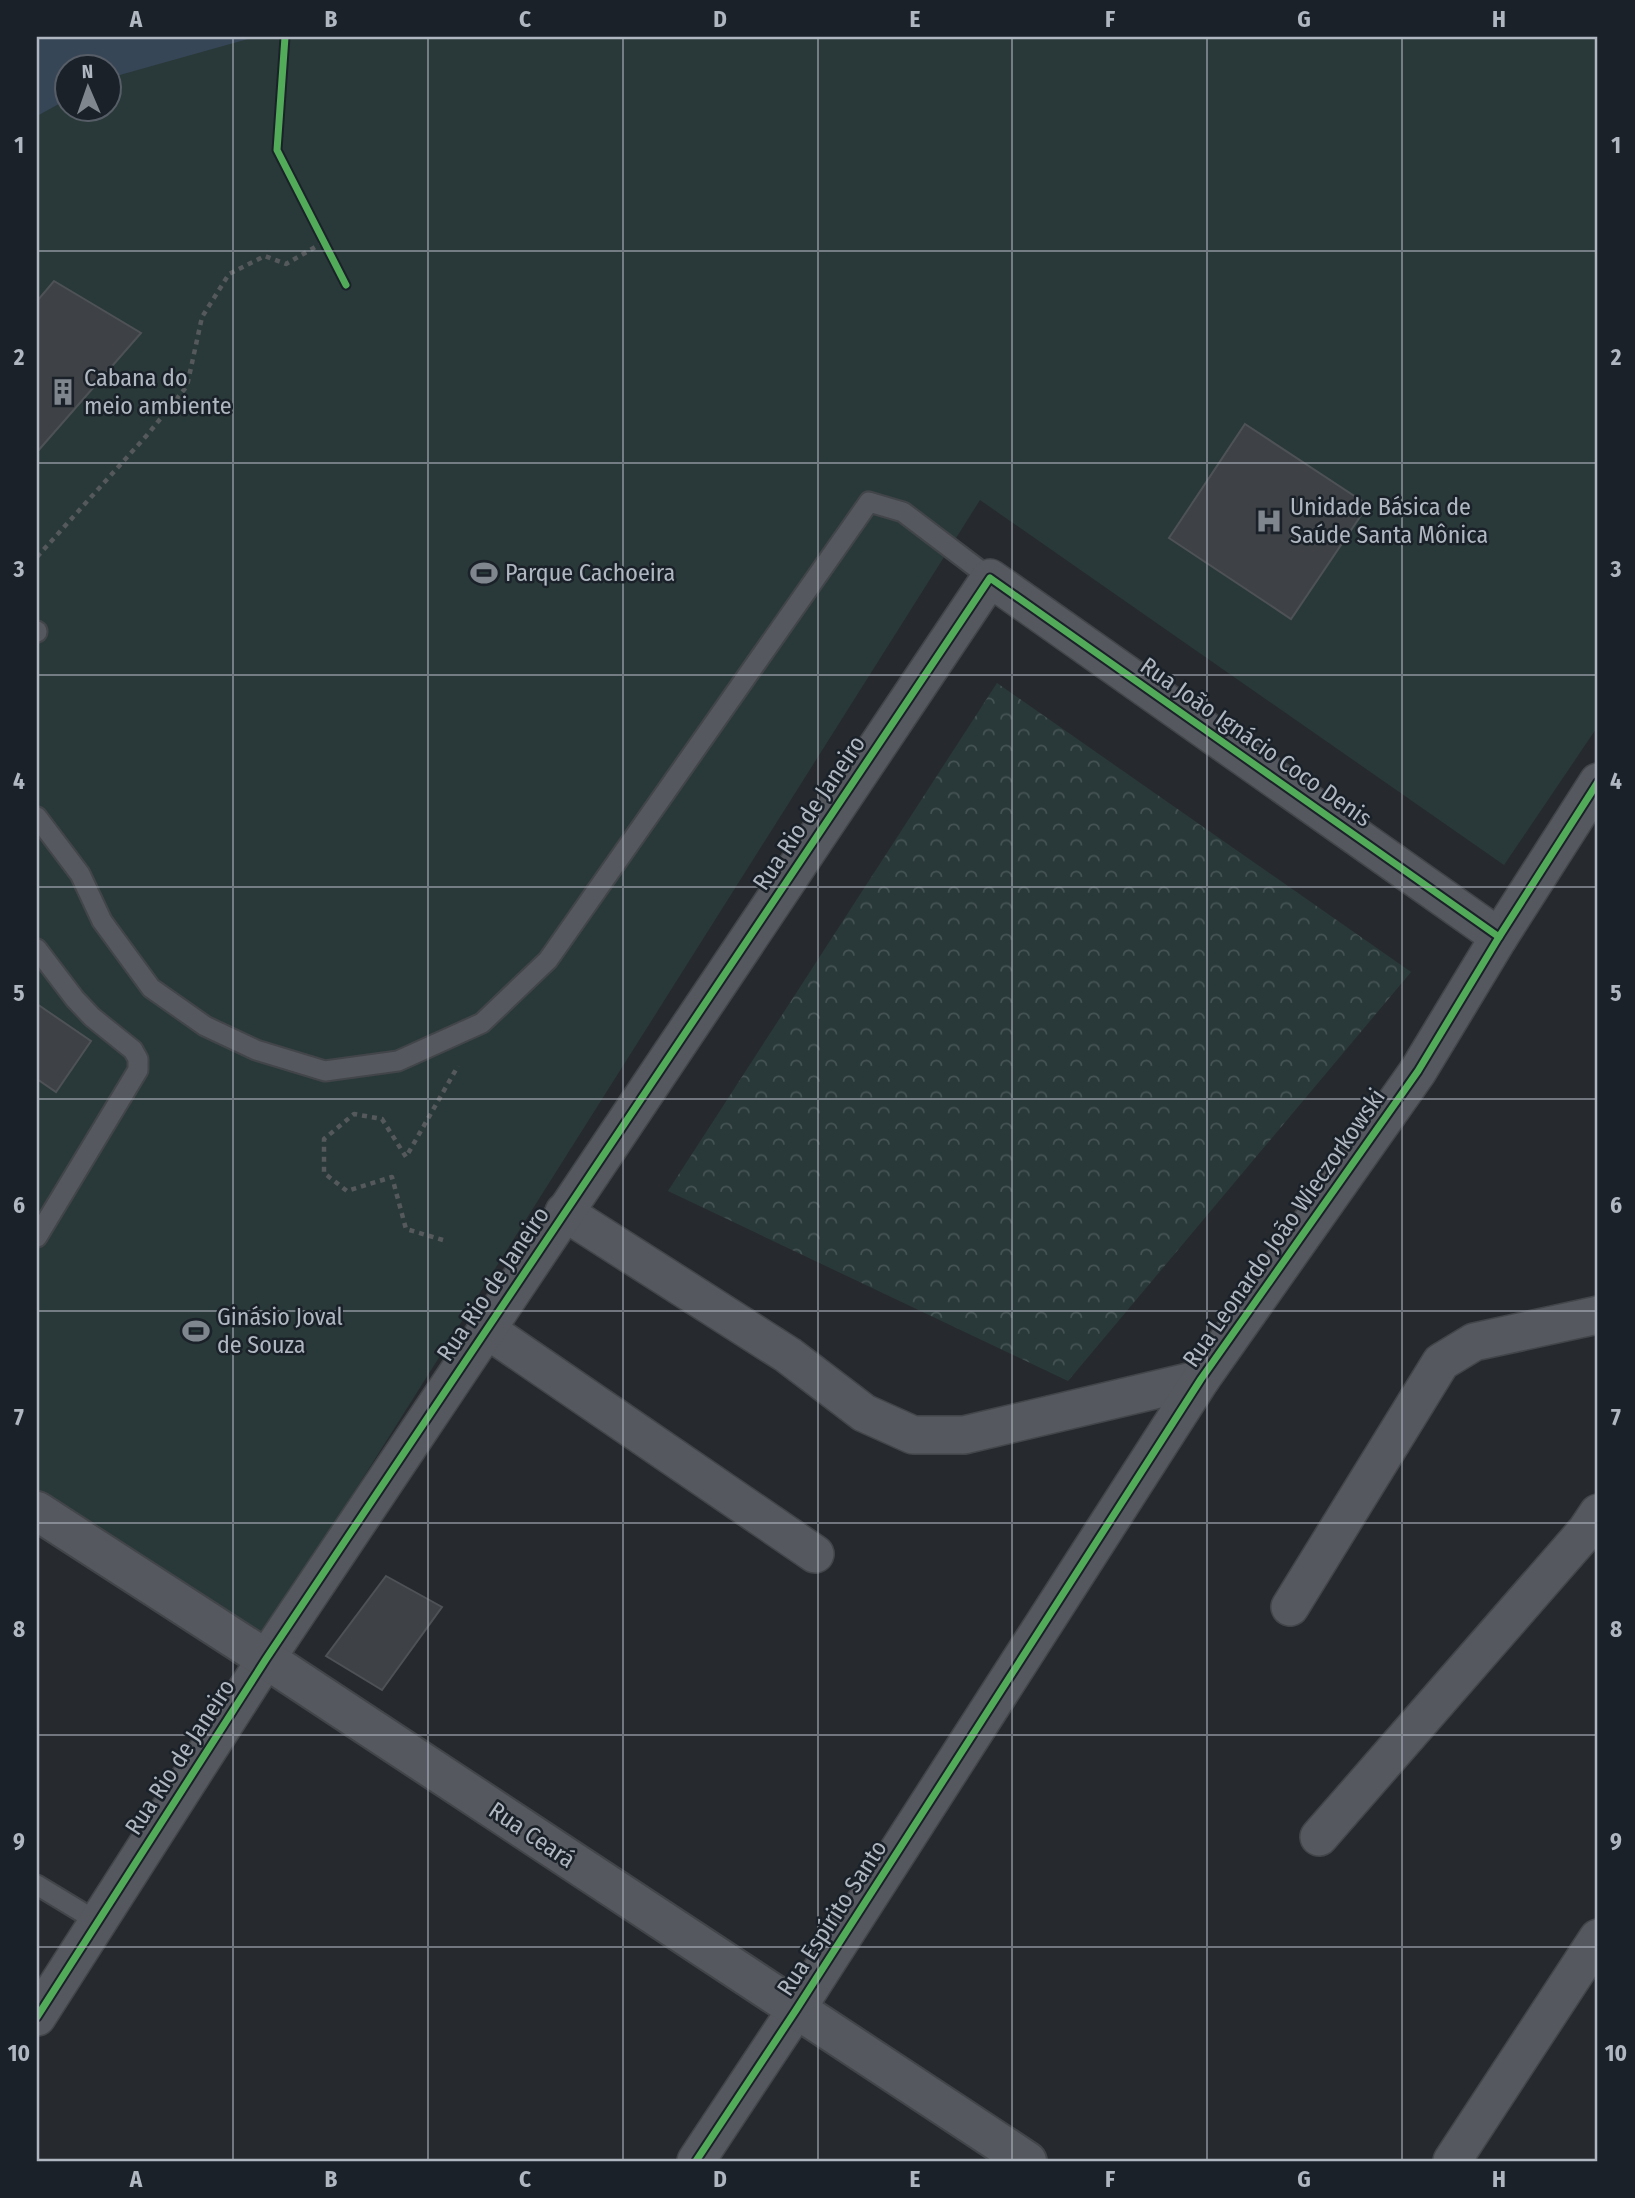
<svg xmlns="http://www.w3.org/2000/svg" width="1635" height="2198" viewBox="0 0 1635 2198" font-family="'Fira Sans Condensed',sans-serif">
  <defs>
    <pattern id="forest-crowns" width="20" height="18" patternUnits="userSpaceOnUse" patternTransform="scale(1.75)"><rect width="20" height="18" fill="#293939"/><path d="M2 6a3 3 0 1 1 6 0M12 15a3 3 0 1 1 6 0" fill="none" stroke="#465354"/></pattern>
  </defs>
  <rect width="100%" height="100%" fill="#262a2f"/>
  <!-- forest -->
  <path fill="url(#forest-crowns)" d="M997,683L1411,972L1068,1381L668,1191Z"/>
  <!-- park -->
  <path fill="#293939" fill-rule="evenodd" d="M37,37H1598V726L1504,865L980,500L262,1638L37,1489ZM66,66H108V108H66Z"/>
  <!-- water -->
  <path fill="#374657" d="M37,37H174L181,39L192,37H255L109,78L108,66H66V100L37,116Z"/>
  <!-- building -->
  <g fill="#3e4246" stroke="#4e5257" stroke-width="2">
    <path d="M54,281L141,333L37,452V301Z"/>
    <path d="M1245,424L1368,505L1291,619L1169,538Z"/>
    <path d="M37,1004L91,1041L56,1092L37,1079Z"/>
    <path d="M386,1576L442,1607L382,1690L326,1656Z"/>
  </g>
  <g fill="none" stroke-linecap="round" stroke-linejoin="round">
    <defs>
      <g id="service">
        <path d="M37,632V631"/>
        <path d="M37,817L80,874L102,921L151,988L205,1026L256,1050L325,1071L398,1061L482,1023L548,960L869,502L903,512L990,578"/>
        <path d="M37,949L75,999L92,1017L133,1050L138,1059V1070L37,1237"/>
        <path d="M37,1885L98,1922"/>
      </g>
      <g id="minor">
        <path d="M564,1212L788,1355L864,1413L913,1435H964L1201,1379"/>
        <path d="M486,1329L815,1554"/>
        <path d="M1290,1607L1441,1362L1474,1342L1598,1315"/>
        <path d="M1319,1837L1586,1531L1598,1513"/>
        <path d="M37,2017L266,1659L990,578L1499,937"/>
        <path d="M696,2161L796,2010L1201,1379L1418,1071L1499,937L1598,782"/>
        <path d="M1452,2161L1598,1938"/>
      </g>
      <path id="tertiary" d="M37,1511L266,1659L1027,2161"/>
    </defs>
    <!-- service casing -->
    <use href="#service" stroke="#424549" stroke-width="23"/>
    <!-- minor casing -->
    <use href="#minor" stroke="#424549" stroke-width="40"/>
    <!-- tertiary casing -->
    <use href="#tertiary" stroke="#424549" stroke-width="42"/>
    <!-- path -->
    <g stroke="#55595c" stroke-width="4.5" stroke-dasharray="5 5" stroke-linecap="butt">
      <path d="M285,37L277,150L346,285"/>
      <path d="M37,557L148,434L187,386L202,317L229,274L265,256L286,264L324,242"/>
      <path d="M443,1240L406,1229L392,1177L347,1191L324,1173V1139L354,1114L382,1119L406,1157L458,1066"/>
    </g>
    <!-- service -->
    <use href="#service" stroke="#55585e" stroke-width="19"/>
    <!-- minor -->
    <use href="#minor" stroke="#55585e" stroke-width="37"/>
    <!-- tertiary -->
    <use href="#tertiary" stroke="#55585e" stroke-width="38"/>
    <defs>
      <g id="cycleway">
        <path d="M285,37L277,150L346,285"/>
        <path d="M37,2017L266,1659L990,578L1499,937"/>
        <path d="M696,2161L796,2010L1201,1379L1418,1071L1499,937L1598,782"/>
      </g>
    </defs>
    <!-- cycleway casing -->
    <use href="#cycleway" stroke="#1b2129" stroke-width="11"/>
    <!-- cycleway -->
    <use href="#cycleway" stroke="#51ab58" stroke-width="7"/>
  </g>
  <!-- grid -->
  <path fill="none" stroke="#b0b7c1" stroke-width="2" stroke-opacity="0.55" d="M233,37V2161M428,37V2161M623,37V2161M818,37V2161M1012,37V2161M1207,37V2161M1402,37V2161M37,251H1598M37,463H1598M37,675H1598M37,887H1598M37,1099H1598M37,1311H1598M37,1523H1598M37,1735H1598M37,1947H1598"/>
  <!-- icons -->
  <defs>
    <symbol id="building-bare" viewBox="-9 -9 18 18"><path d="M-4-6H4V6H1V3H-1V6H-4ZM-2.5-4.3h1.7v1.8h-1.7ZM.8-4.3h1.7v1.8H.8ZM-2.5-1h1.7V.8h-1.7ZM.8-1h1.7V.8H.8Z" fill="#80868e" stroke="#1b2129" stroke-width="2.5" paint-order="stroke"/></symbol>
    <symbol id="hospital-bare" viewBox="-9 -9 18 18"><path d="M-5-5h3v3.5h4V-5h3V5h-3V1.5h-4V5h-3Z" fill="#80868e" stroke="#1b2129" stroke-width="2.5" paint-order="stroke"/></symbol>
    <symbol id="stadium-bare" viewBox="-9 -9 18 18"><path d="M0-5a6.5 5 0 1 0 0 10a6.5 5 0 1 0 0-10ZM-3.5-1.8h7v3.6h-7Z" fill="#80868e" stroke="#1b2129" stroke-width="2.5" paint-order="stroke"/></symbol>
  </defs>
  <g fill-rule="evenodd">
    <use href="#building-bare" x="44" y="373" width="38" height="38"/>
    <use href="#hospital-bare" x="1250" y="502" width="38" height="38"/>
    <use href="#stadium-bare" x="465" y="554" width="38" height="38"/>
    <use href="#stadium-bare" x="177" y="1312" width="38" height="38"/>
  </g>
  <g text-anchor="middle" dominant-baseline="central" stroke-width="5" stroke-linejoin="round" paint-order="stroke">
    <!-- poi labels -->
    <g font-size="24" fill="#b0b7c1" stroke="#1b2129" text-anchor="start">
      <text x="84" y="378">Cabana do<tspan x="84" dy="28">meio ambiente</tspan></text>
      <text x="1290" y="507">Unidade Básica de<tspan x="1290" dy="28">Saúde Santa Mônica</tspan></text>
      <text x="505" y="573">Parque Cachoeira</text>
      <text x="217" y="1317">Ginásio Joval<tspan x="217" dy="28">de Souza</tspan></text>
    </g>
    <!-- street labels -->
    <g font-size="24" fill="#b0b7c1" stroke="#1b2129">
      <text transform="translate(1256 742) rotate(35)">Rua João Ignácio Coco Denis</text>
      <text transform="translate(809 813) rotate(-56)">Rua Rio de Janeiro</text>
      <text transform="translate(1284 1228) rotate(-55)">Rua Leonardo João Wieczorkowski</text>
      <text transform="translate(493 1284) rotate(-56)">Rua Rio de Janeiro</text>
      <text transform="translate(180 1757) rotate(-57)">Rua Rio de Janeiro</text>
      <text transform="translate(532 1835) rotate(34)">Rua Ceará</text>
      <text transform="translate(832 1918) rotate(-57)">Rua Espírito Santo</text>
    </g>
  </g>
  <!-- border -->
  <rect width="1635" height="2198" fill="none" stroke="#1b2129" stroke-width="77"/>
  <!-- north arrow -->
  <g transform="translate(88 88) rotate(358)"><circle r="33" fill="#1b2129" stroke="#575d66" stroke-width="2"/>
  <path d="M0-5L12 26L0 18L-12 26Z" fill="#80868e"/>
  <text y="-10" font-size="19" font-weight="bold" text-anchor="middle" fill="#b0b7c1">N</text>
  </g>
  <rect x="38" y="38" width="1558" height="2122" fill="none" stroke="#b0b7c1" stroke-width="2.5"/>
  <g font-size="23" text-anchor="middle" font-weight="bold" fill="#b0b7c1">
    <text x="136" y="27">A</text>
    <text x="331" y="27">B</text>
    <text x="525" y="27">C</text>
    <text x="720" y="27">D</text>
    <text x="915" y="27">E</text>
    <text x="1110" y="27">F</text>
    <text x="1304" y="27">G</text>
    <text x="1499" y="27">H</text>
    <text x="19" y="153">1</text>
    <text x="1616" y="153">1</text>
    <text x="19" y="365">2</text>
    <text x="1616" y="365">2</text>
    <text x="19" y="577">3</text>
    <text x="1616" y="577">3</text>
    <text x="19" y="789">4</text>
    <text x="1616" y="789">4</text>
    <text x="19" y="1001">5</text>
    <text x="1616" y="1001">5</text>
    <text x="19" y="1213">6</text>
    <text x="1616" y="1213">6</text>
    <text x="19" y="1425">7</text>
    <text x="1616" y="1425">7</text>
    <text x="19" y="1637">8</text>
    <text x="1616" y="1637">8</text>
    <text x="19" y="1849">9</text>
    <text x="1616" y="1849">9</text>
    <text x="19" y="2061">10</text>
    <text x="1616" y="2061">10</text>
    <text x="136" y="2187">A</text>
    <text x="331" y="2187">B</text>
    <text x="525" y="2187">C</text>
    <text x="720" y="2187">D</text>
    <text x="915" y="2187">E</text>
    <text x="1110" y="2187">F</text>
    <text x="1304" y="2187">G</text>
    <text x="1499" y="2187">H</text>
  </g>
</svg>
